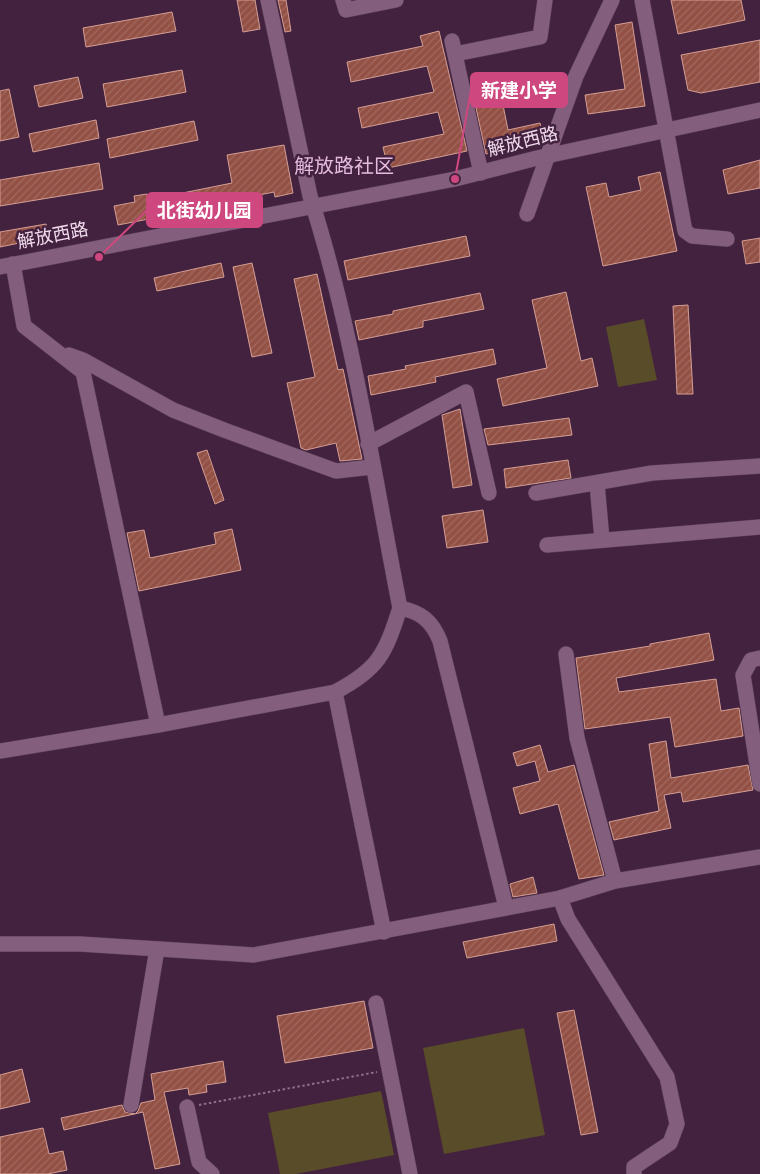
<svg xmlns="http://www.w3.org/2000/svg" width="760" height="1174" viewBox="0 0 760 1174" font-family="Overpass,'Noto Sans SC',sans-serif">
  <defs>
    <pattern id="building-hatch" width="6" height="6" patternUnits="userSpaceOnUse" patternTransform="scale(1.25)"><rect width="6" height="6" fill="#935044"/><path d="M-1 1l2-2M0 6l6-6M5 7l2-2" fill="none" stroke="#a2695f"/></pattern>
  </defs>
  <rect width="100%" height="100%" fill="#43223f"/>
  <!-- green -->
  <g fill="#594d29">
    <path d="M644,319L657,380L618,387L606,327Z"/>
    <path d="M524,1028L545,1135L444,1154L423,1048Z"/>
    <path d="M381,1091L394,1155L296,1174H280L268,1113Z"/>
  </g>
  <!-- building -->
  <g fill="url(#building-hatch)" stroke="#d49e94">
    <path d="M237,0H255L260,29L243,32Z"/>
    <path d="M278,0H286L291,31L285,32Z"/>
    <path d="M671,0H741L745,20L678,34Z"/>
    <path d="M172,12L176,31L86,47L83,28Z"/>
    <path d="M632,22L645,106L588,114L585,95L625,89L615,25Z"/>
    <path d="M439,31L467,151L388,168L383,147L444,134L438,112L362,128L358,108L434,92L427,66L351,82L347,62L423,46L420,36Z"/>
    <path d="M760,40V82L701,93L688,90L681,55Z"/>
    <path d="M182,70L186,92L107,107L103,84Z"/>
    <path d="M78,77L83,98L39,107L34,86Z"/>
    <path d="M498,80L508,130L540,123L543,136L506,143L508,149L486,154L471,85Z"/>
    <path d="M9,89L19,137L0,141V91Z"/>
    <path d="M96,120L99,138L33,152L29,134Z"/>
    <path d="M194,121L198,140L110,158L107,139Z"/>
    <path d="M284,145L293,193L275,197L274,192L254,196L255,202L236,205V202L118,225L114,206L135,202L134,196L147,194L148,200L232,183L227,155Z"/>
    <path d="M760,160V188L728,194L723,170Z"/>
    <path d="M99,163L103,189L0,206V180Z"/>
    <path d="M660,172L677,251L603,266L586,187L606,183L609,197L641,190L638,177Z"/>
    <path d="M46,224L49,237L0,247V232Z"/>
    <path d="M466,236L470,256L348,280L344,261Z"/>
    <path d="M760,238V262L746,264L742,241Z"/>
    <path d="M221,263L224,277L157,291L154,278Z"/>
    <path d="M252,263L272,353L252,357L233,267Z"/>
    <path d="M317,274L338,370L343,369L362,459L340,461L336,443L306,450L301,448L287,383L315,377L294,279Z"/>
    <path d="M566,292L581,361L592,358L598,386L503,406L497,379L547,368L532,300Z"/>
    <path d="M480,293L484,309L423,321V327L359,340L355,321L393,314V311Z"/>
    <path d="M688,305L693,394H677L673,306Z"/>
    <path d="M493,349L496,364L435,377L436,382L371,395L368,376L406,369L405,366Z"/>
    <path d="M460,409L472,485L453,488L442,415Z"/>
    <path d="M569,418L572,435L488,445L484,429Z"/>
    <path d="M207,450L224,500L215,504L197,453Z"/>
    <path d="M568,460L571,478L506,488L504,469Z"/>
    <path d="M483,510L488,542L447,548L442,516Z"/>
    <path d="M232,529L241,570L139,591L127,533L144,530L150,558L216,544L214,533Z"/>
    <path d="M709,633L714,660L616,678L619,692L716,679L721,711L739,708L743,736L675,747L670,717L585,729L576,658L650,646V644Z"/>
    <path d="M666,741L671,778L748,765L753,790L683,802L681,792L664,795L671,828L614,840L609,822L659,811L649,744Z"/>
    <path d="M540,745L548,772L574,765L604,875L579,879L558,804L520,814L513,788L540,781L535,761L517,766L513,753Z"/>
    <path d="M533,877L537,893L513,897L510,884Z"/>
    <path d="M554,924L557,941L467,958L463,942Z"/>
    <path d="M364,1001L373,1048L285,1063L277,1016Z"/>
    <path d="M574,1010L598,1132L581,1135L557,1013Z"/>
    <path d="M223,1061L226,1082L206,1085L207,1092L189,1095L188,1088L164,1092L180,1164L155,1169L143,1112L64,1130L61,1118L122,1105L125,1112L135,1114L138,1111L141,1103L155,1100L151,1074Z"/>
    <path d="M22,1069L30,1102L0,1109V1075Z"/>
    <path d="M43,1128L49,1154L63,1151L67,1170L48,1174H0V1137Z"/>
  </g>
  <g fill="none" stroke-linecap="round" stroke-linejoin="round">
    <defs>
      <g id="minor">
        <path d="M343,0L346,10L396,0"/>
        <path d="M642,0L685,231L692,236L727,239"/>
        <path d="M452,41L481,173"/>
        <path d="M455,54L540,37L545,0"/>
        <path d="M527,214L576,76L612,0"/>
        <path d="M13,264L24,326L83,372L158,725"/>
        <path d="M0,267L455,179L537,158L760,110"/>
        <path d="M69,355L83,360L173,410L224,430L336,471L372,467"/>
        <path d="M368,444L466,392L489,493"/>
        <path d="M597,483L602,540"/>
        <path d="M536,493L652,473L760,466"/>
        <path d="M547,545L760,527"/>
        <path d="M400,608C421,612 432,621 440,641L506,907"/>
        <path d="M566,654L577,738L615,881"/>
        <path d="M760,658L751,660L743,675L760,784"/>
        <path d="M335,692L384,932"/>
        <path d="M0,751L158,725L335,692C379,669 385,654 400,608C373,471 353,330 310,196L268,0"/>
        <path d="M560,898L568,919L667,1077L677,1124L670,1143L634,1167V1174"/>
        <path d="M0,944H80L254,955L560,898L615,881L760,857"/>
        <path d="M376,1003L410,1174"/>
        <path d="M131,1105L157,949"/>
        <path d="M187,1107L199,1162L212,1174"/>
      </g>
    </defs>
    <!-- minor casing -->
    <use href="#minor" stroke="#5c4059" stroke-width="16"/>
    <!-- path -->
    <path stroke="#8c6f88" stroke-width="2" stroke-dasharray="2.5 2.5" stroke-linecap="butt" d="M199,1105L377,1072"/>
    <!-- minor -->
    <use href="#minor" stroke="#835e7d" stroke-width="15"/>
  </g>
  <g text-anchor="middle" dominant-baseline="central" stroke-width="5" stroke-linejoin="round" paint-order="stroke">
    <!-- street labels -->
    <g font-size="18" fill="#f0daec" stroke="#43223f">
      <text transform="translate(523 143) rotate(-14)">解放西路</text>
      <text transform="translate(53 237) rotate(-11)">解放西路</text>
    </g>
    <!-- quarter labels -->
    <g font-size="20" fill="#e5bbde" stroke="#43223f">
      <text x="344" y="168">解放路社区</text>
    </g>
  </g>
  <!-- callouts -->
  <path fill="none" stroke="#ce487f" stroke-width="2" d="M455 179L471 90M99 257L147 210"/>
  <g fill="#ce487f" stroke="#43223f" stroke-width="2">
    <circle cx="455" cy="179" r="5"/>
    <circle cx="99" cy="257" r="5"/>
  </g>
  <g fill="#ce487f" stroke="#ce487f" stroke-width="2">
    <rect x="471" y="73" width="96" height="34" rx="5"/>
    <rect x="147" y="193" width="115" height="34" rx="5"/>
  </g>
  <g font-size="19" text-anchor="middle" font-weight="bold" fill="#fff">
    <text x="519" y="97">新建小学</text>
    <text x="204" y="217">北街幼儿园</text>
  </g>
</svg>
